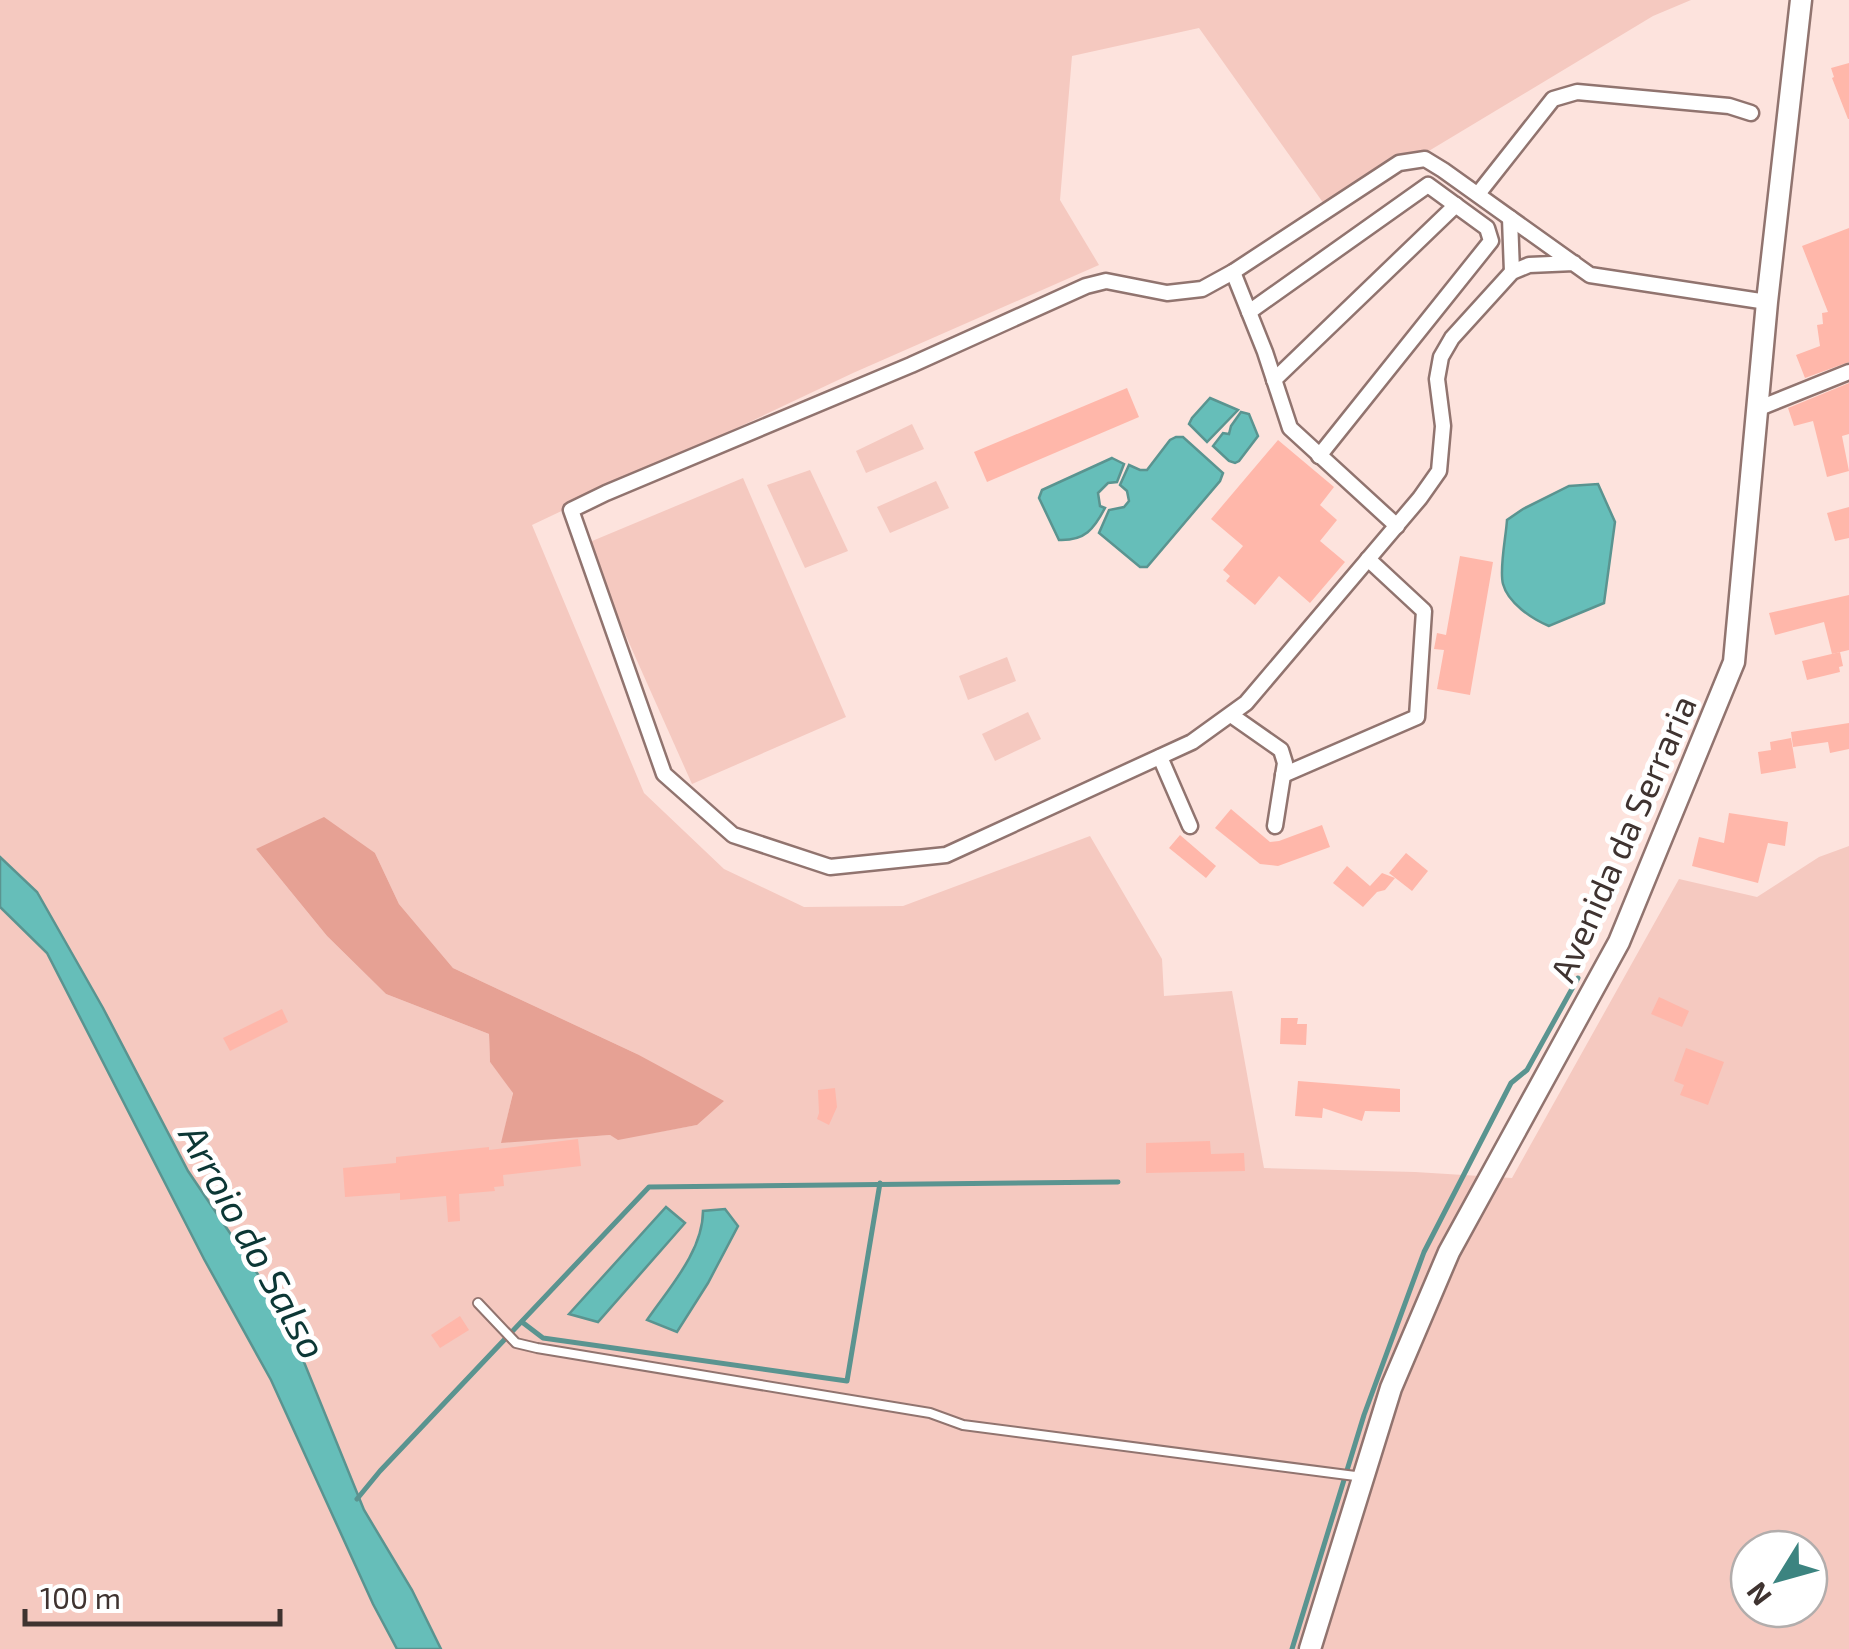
<svg xmlns="http://www.w3.org/2000/svg" width="1849" height="1649" viewBox="0 0 1849 1649" font-family="'Exo 2',sans-serif">
  <rect width="100%" height="100%" fill="#fde3dd"/>
  <!-- green -->
  <g fill="#f5c9c0" fill-rule="evenodd">
    <path d="M0,0H1691L1653,16L1329,211L1199,28L1072,56L1060,200L1099,265L853,373L532,525L644,793L724,869L804,907L903,906L1090,836L1162,959L1164,996L1232,991L1264,1168L1415,1172L1512,1178L1679,879L1757,897L1819,857L1849,846V1649H441L412,1590L364,1510L291,1330L259,1276L188,1171L103,1008L37,892L0,857ZM256,849L375,853L399,904L453,968L637,1054L697,1125L618,1139L610,1135L502,1142L513,1092L490,1062L489,1034L386,994L327,936ZM666,1207L684,1223L598,1322ZM703,1222L738,1226L708,1283L677,1331L647,1320L688,1260ZM1749,1549H1809V1609H1749Z"/>
    <path d="M912,424L924,449L866,473L856,451Z"/>
    <path d="M810,470L848,551L805,568L767,485Z"/>
    <path d="M743,478L846,717L692,784L585,544Z"/>
    <path d="M936,481L949,508L890,533L877,507Z"/>
    <path d="M1007,657L1016,681L968,700L959,676Z"/>
    <path d="M1028,712L1041,739L995,761L982,734Z"/>
    <path d="M0,907L47,953L204,1259L271,1380L373,1604L397,1649H0Z"/>
  </g>
  <!-- forest -->
  <path fill="#e6a194" d="M324,817L375,853L399,904L453,968L637,1054L724,1101L697,1125L618,1140L610,1135L501,1143L513,1093L490,1062L489,1034L386,994L327,936L256,849Z"/>
  <!-- water -->
  <g fill="#66beb9" stroke="#5a9490" stroke-width="2.5">
    <path d="M1210,398L1238,410L1207,442L1189,424L1192,418Z"/>
    <path d="M1241,412L1249,414L1258,436L1239,461L1235,463L1229,461L1213,446L1223,433L1229,434L1231,426Z"/>
    <path d="M1176,437H1183L1223,473L1220,481L1147,567H1140L1099,533L1109,510L1124,507L1129,501L1127,491L1120,485L1129,465L1140,470H1147L1170,440Z"/>
    <path d="M1112,458L1124,464L1117,482L1108,483L1098,493L1100,506L1105,508C1094,529 1085,541 1059,540L1039,498L1042,490Z"/>
    <path d="M1598,484L1615,522L1604,603L1549,626C1532,619 1508,603 1503,584C1499,569 1506,537 1507,520L1523,509L1569,486Z"/>
    <path d="M0,857L37,892L103,1008L188,1171L259,1276L291,1330L364,1510L412,1590L441,1649H397L373,1604L271,1380L204,1259L47,953L0,907Z"/>
    <path d="M666,1207L685,1223L598,1322L569,1314Z"/>
    <path d="M725,1209L738,1226L708,1283L677,1332L647,1320C669,1288 703,1251 703,1211Z"/>
  </g>
  <g fill="none" stroke-linecap="round" stroke-linejoin="round">
    <!-- stream -->
    <g stroke="#5a9490" stroke-width="5">
      <path d="M522,1322L543,1338L847,1381L880,1183"/>
      <path d="M357,1499L380,1471L649,1187L1118,1182"/>
      <path d="M1292,1649L1364,1415L1424,1252L1511,1083L1527,1070L1578,978"/>
    </g>
  </g>
  <!-- building -->
  <g fill="#ffb7aa">
    <path d="M1849,63V119H1848L1832,78L1834,77L1831,68Z"/>
    <path d="M1849,228V362L1805,378L1796,355L1820,346L1817,325L1823,324L1822,313L1828,312L1802,246Z"/>
    <path d="M1849,383V434L1842,436L1849,471L1827,477L1813,421L1794,426L1788,408Z"/>
    <path d="M1127,388L1139,417L987,482L974,452Z"/>
    <path d="M1278,440L1334,487L1320,505L1337,520L1320,541L1345,562L1310,603L1279,576L1255,605L1226,581L1230,576L1223,570L1243,546L1211,519Z"/>
    <path d="M1849,507V538L1835,541L1827,513Z"/>
    <path d="M1460,556L1493,562L1470,695L1437,689L1444,650L1434,649L1437,633L1446,635Z"/>
    <path d="M1849,595V650L1832,654L1824,622L1775,635L1769,613Z"/>
    <path d="M1840,652L1843,666L1839,667L1840,672L1807,680L1802,661Z"/>
    <path d="M1849,723V749L1830,753L1828,742L1793,747L1791,732Z"/>
    <path d="M1791,738L1796,768L1761,774L1758,752L1771,750L1770,742Z"/>
    <path d="M1231,809L1270,842L1279,841L1322,825L1330,847L1278,866L1260,864L1215,828Z"/>
    <path d="M1729,813L1788,822L1785,846L1768,843L1758,883L1692,866L1699,837L1724,843Z"/>
    <path d="M1180,835L1216,866L1206,878L1169,848Z"/>
    <path d="M1406,853L1428,871L1412,891L1389,873Z"/>
    <path d="M1347,866L1370,886L1382,873L1395,878L1385,890L1377,892L1363,907L1333,883Z"/>
    <path d="M1659,997L1689,1011L1682,1027L1651,1014Z"/>
    <path d="M282,1009L288,1022L230,1051L223,1038Z"/>
    <path d="M1281,1018H1298L1297,1024H1307L1306,1045L1280,1044Z"/>
    <path d="M1686,1048L1724,1062L1708,1105L1680,1095L1684,1085L1674,1081Z"/>
    <path d="M1298,1081L1400,1089V1112L1365,1111L1362,1121L1323,1108L1322,1118L1295,1116Z"/>
    <path d="M835,1088L837,1107L829,1125L817,1119L819,1113L818,1090Z"/>
    <path d="M578,1139L581,1166L503,1175L504,1186L494,1187L495,1191L459,1194L460,1221L448,1222L446,1196L400,1200V1193L345,1197L343,1168L396,1163V1157L489,1147V1150Z"/>
    <path d="M1210,1141L1211,1154L1244,1153L1245,1171L1146,1173V1143Z"/>
    <path d="M460,1316L469,1330L440,1348L431,1335Z"/>
  </g>
  <g fill="none" stroke-linecap="round" stroke-linejoin="round">
    <defs>
      <path id="lane" d="M478,1303L516,1343L537,1348L930,1413L963,1425L1363,1477"/>
      <g id="street">
        <path d="M1478,194L1553,99L1577,92L1729,106L1751,113"/>
        <path d="M1510,218L1512,272"/>
        <path d="M1574,263L1529,265L1512,272L1452,338L1441,357L1437,379L1443,426L1439,471L1420,498L1246,703L1192,742L946,855L830,867L733,835L664,774L571,510L606,493L911,365L1086,286L1106,281L1167,293L1202,289L1233,272L1399,163L1425,159L1443,170L1590,275L1767,302"/>
        <path d="M1233,272L1265,352L1290,428L1397,526"/>
        <path d="M1249,312L1428,185L1487,228L1491,241L1319,456"/>
        <path d="M1274,380L1456,205"/>
        <path d="M1757,409L1849,372"/>
        <path d="M1231,715L1281,750L1285,763L1275,826"/>
        <path d="M1160,757L1190,826"/>
        <path d="M1283,775L1417,717L1424,611L1368,559"/>
      </g>
      <path id="secondary" d="M1310,1649L1391,1388L1449,1252L1619,942L1734,662L1767,302L1801,0"/>
    </defs>
    <!-- lane casing -->
    <use href="#lane" stroke="#91746f" stroke-width="12"/>
    <!-- street casing -->
    <use href="#street" stroke="#91746f" stroke-width="19"/>
    <!-- secondary casing -->
    <use href="#secondary" stroke="#91746f" stroke-width="25"/>
    <!-- lane -->
    <use href="#lane" stroke="#fff" stroke-width="8"/>
    <!-- street -->
    <use href="#street" stroke="#fff" stroke-width="14"/>
    <!-- secondary -->
    <use href="#secondary" stroke="#fff" stroke-width="20"/>
  </g>
  <g text-anchor="middle" dominant-baseline="central" stroke-width="10" stroke-linejoin="round" paint-order="stroke">
    <!-- street labels -->
    <g font-size="35" fill="#3f3330" stroke="#fff">
      <text transform="translate(1622 838) rotate(-66)">Avenida da Serraria</text>
    </g>
    <!-- water labels -->
    <g font-size="38" font-style="italic" fill="#0c3735" stroke="#fff">
      <text transform="translate(254 1241) rotate(61)">Arroio do Salso</text>
    </g>
  </g>
  <!-- north arrow -->
  <g transform="translate(1779 1579) rotate(233)"><circle r="48" fill="#ffffff" stroke="#b2adac" stroke-width="2.5"/>
  <path d="M0-8L18 38L0 25L-18 38Z" fill="#3c8480"/>
  <text y="-15" font-size="28" font-weight="bold" text-anchor="middle" fill="#3f3330">N</text>
  </g>
  <!-- scale -->
  <path d="M25 1609v15h255v-15" fill="none" stroke="#3f3330" stroke-width="5"/>
  <text x="40" y="1609" font-size="30" fill="#3f3330" stroke="#ffffff" stroke-width="8" paint-order="stroke">100 m</text>
</svg>
